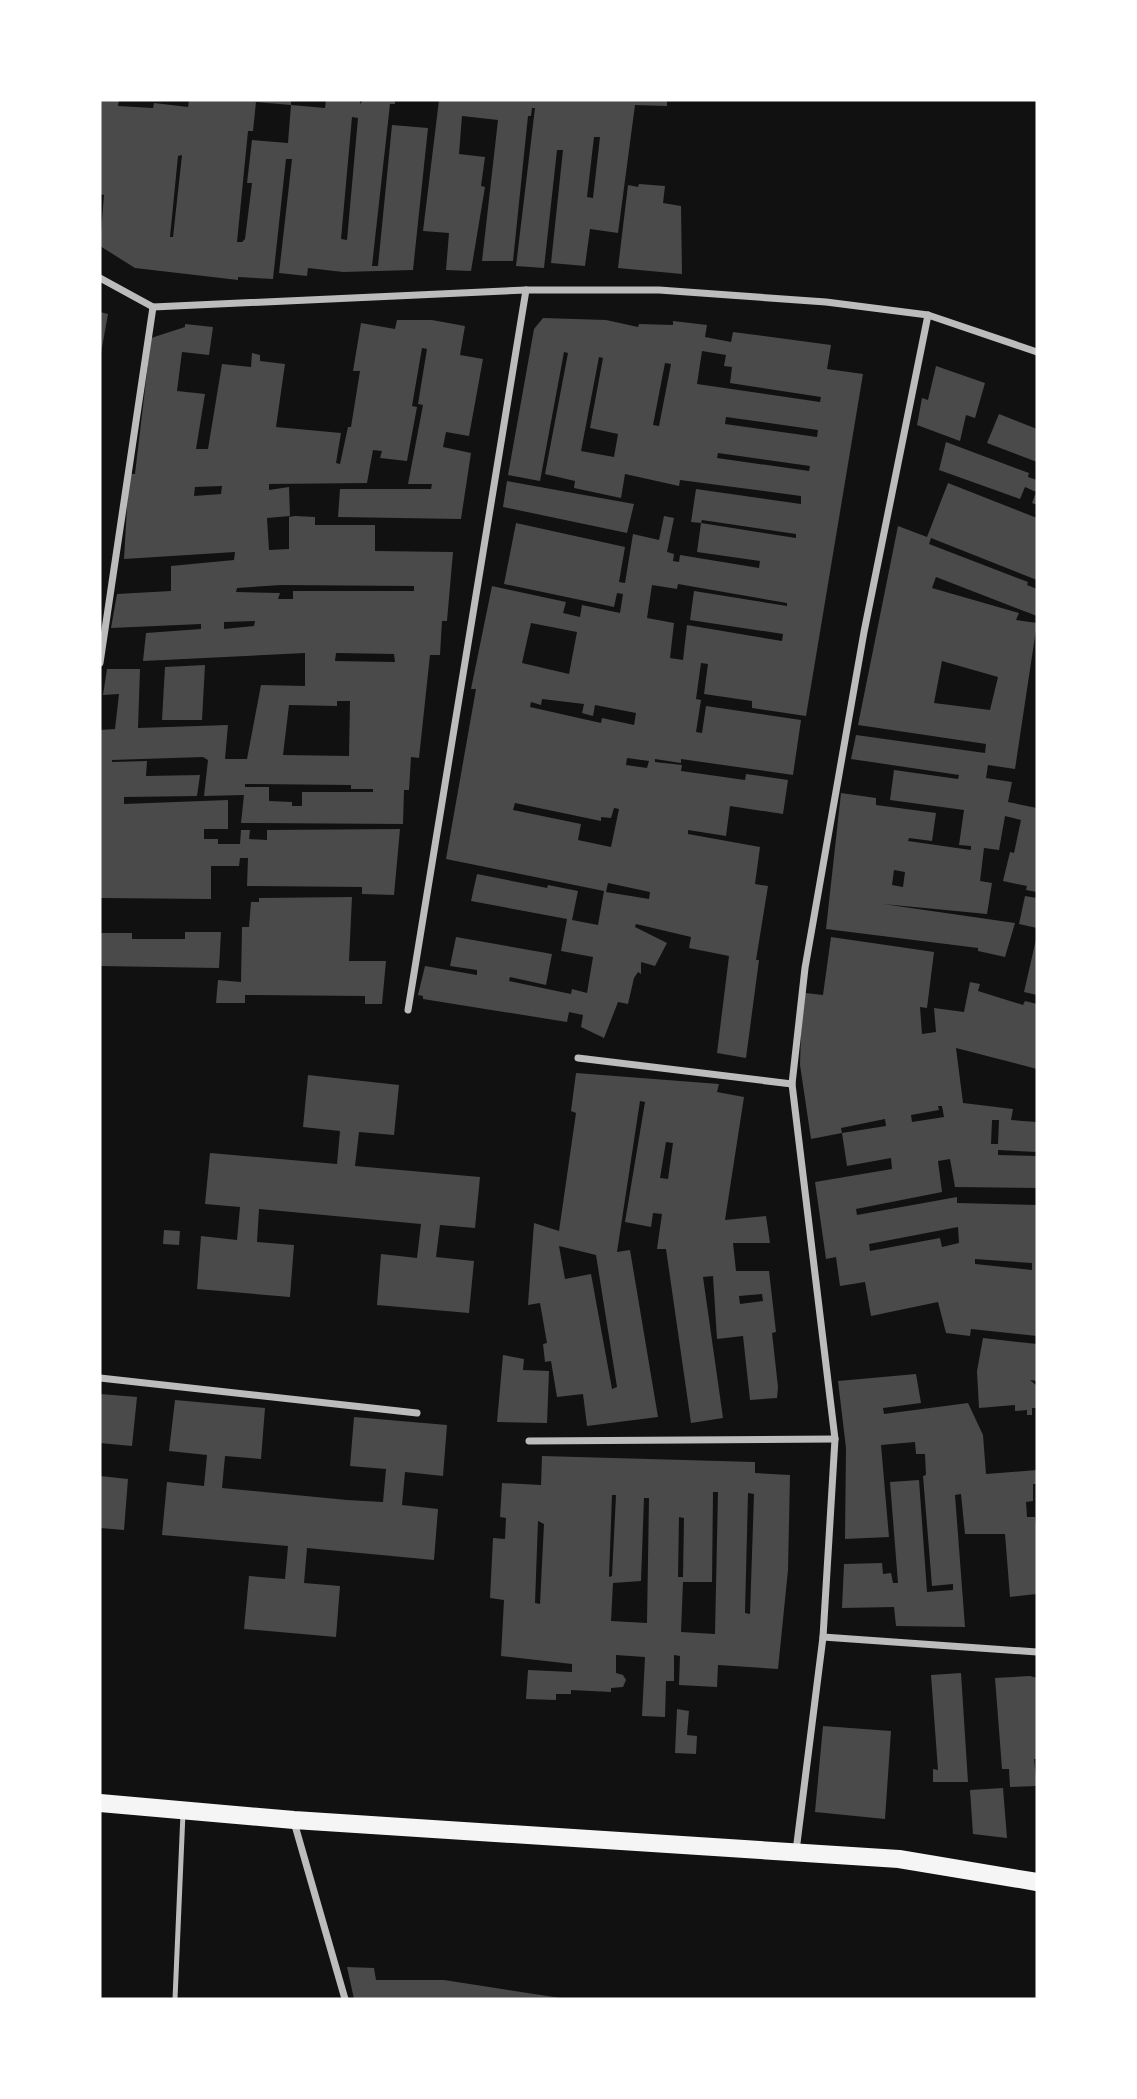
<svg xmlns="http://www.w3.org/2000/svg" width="1137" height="2099" viewBox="0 0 1137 2099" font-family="'DM Sans',sans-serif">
  <rect width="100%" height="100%" fill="#111"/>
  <!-- building -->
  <g fill="#4a4a4a" fill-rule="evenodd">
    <path d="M100,100H119L118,106L153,108L154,103L188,107L189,100H291V105L256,102L253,131H248L237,242H242L245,239L252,183H247L252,140L288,143L291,105L325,108L326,100H360V104L363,100H395V104H390L372,266H378L392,125L428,128L413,270L343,272L308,268L307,276L279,273L292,159H286L273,279L238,277V280L135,268L100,246L104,195L100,194ZM352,117L358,118L347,240L341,239ZM182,155L173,237H170L178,156Z"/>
    <path d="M439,100H667V106L635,105L618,233L590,229L585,266L551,263L563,150H557L544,268L516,266L535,108H532L531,116H528L513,261H482L498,120L462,116L459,154L485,157L481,186L485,187L471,271L446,270L449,233L423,231ZM594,137H600L593,198L587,197Z"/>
    <path d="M639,184L665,186L663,203L681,206L682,274L618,268L628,185L638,187Z"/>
    <path d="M100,312L108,314L101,353H100Z"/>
    <path d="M543,318L606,320L638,327L639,324L673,325V321L707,325L705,337L731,342L733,332L831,345L827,369L863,374L806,716L752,708V701L704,694L708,664L701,663L696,699L701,700L696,732L702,733L706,706L801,720L793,775L681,759V763L655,759V762L682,765L681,771L745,780L746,774L788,780L783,814L730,806L726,836L688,830V834L760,847L755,884L768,886L756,960H759L746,1058L717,1053L729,956L689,948L691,937L636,924L635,927L667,943L655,966L641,962V974L638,972L634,978L628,1004L618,1002L604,1038L581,1027L583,1015L569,1012L567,1022L423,999V996L418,995L425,966L477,975V970L450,966L456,937L552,954L546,985L510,977L509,981L571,994L572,989L587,993L593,957L561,951L567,919L471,901L477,874L547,888L548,885L578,891L572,920L598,925L604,891L446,859L476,689H471L492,586L566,602L563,613L580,617L582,605L620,613L623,594L617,593L614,607L504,584L516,523L625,547L619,582L625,583L633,534L659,540L664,516L674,518L667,552L674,554L673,561L679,562L680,555L759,568L760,561L697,552L701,523L796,538V534L702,520L701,523L691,522L696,489L801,504V496L680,480L679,486L625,474L621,498L574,488L575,481L545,474L568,353L564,352L540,481L508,475L534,329ZM702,351L726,355L724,366L732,367L730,383L821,397L820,402L697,384ZM599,357L603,358L590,428L618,434L614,457L581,451ZM665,363L671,364L659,426L653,425ZM726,417L818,430L817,437L725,424ZM718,453L810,466L809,471L717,458ZM678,584L787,603V606L694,591L690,620L783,634L782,641L687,625L683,660L670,658L674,623L647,618L652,585L677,589ZM531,623L577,632L569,674L522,663ZM542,699L584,704L582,713L593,716L595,705L636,713L634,725L602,718L601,723L530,707L531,702L541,705ZM627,758L649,761L647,768L626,765ZM515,803L601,821V817L611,818L614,808L619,809L611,847L578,840L581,824L513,810ZM608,883L650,892L649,899L606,892Z"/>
    <path d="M397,320H432L465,326L460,355L483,359L469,436L446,432L443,447L471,453L461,519L338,517L340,489H431L432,484H408L423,405L418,404L427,349L422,348L412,406L417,407L407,461L380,458L382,451L373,450L367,483L269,484V490L289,487L290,516L267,518L269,550L289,549V517L295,516L315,517V525H375V551L453,552L447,621H442L440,655H430L419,758L411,757L409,790H404L403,824L241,823L244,795L204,796L208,760L203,757L112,760V762L147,761L146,776L200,775L197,796L124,797V804L228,800V829H204V839H218V844H240L241,830H250L249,839L267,840V830L400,829L394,895L362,894V887L247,886L248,858H240L239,866H211V899L100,898V730L115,729L119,694L103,695L107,669H140L138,728L228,725L225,759H247L261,685L305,686V653L143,661L146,633L201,629V624L111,628L117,594L171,591V566L234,560L235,552L124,559L128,490L131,474H135L151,338L185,327V324L213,327L209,355L182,352L177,391L205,394L196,449H208L222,364L251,367L252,353L260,355V361L285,364L276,427L341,433L336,463L340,464L348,427H351L360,371H353L361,323L395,329ZM222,486L221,494L194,496L195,487ZM281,585L414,586V591H293V599H278L280,593L236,592L237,588ZM255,621L254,626L224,629V622ZM336,653L394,654L395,662L335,661ZM337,701H350L349,756L283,755L289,705L337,706ZM245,784L351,785V789H373V792H302V806H292V802L269,801V787H245Z"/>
    <path d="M936,366L985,383L975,418L966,415L960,441L917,425L922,398L928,400Z"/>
    <path d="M999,414L1037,429V462L987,443Z"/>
    <path d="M946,442L1029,473L1028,477L1037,480V505L1032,503L1036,492L1025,487L1020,499L939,470Z"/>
    <path d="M507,481L634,504L627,533L503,507Z"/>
    <path d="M948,483L1037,518V580L931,538L929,544L1028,582L1027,585L1037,589V616L936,577L932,588L1019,613L1016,620L1037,623L1015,769L988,765L986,778L1012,782L1008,802L1037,808V892L1026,890L1027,886L1003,881L1010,852L1014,853L1021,820L1005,816L999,850L984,848L980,881L992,883L987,914L883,904L1015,923L1005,957L978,951V948L826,929L841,793L876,798V805L936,813L932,841L909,838L908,841L971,850V846L959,845L964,810L890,800L894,770L958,779L959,775L851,759L856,735L985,753L986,744L858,725L898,526L927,537ZM942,661L998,677L990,710L934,703ZM894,870L905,872L903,887L892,885Z"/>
    <path d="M205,665L202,720H162L165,667Z"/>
    <path d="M1025,896L1037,898V928L1019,924Z"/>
    <path d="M352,897L349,961H386L382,1004H365V996L245,995V1003H216L218,980L241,982L242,927H249L251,902H259V898Z"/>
    <path d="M185,932H221L219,968L100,966V933H132V939H185Z"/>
    <path d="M1037,935V995L1024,992Z"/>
    <path d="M831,937L934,952L927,1008L920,1007L922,1034L936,1032L934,1008L964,1012L970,982L980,984L978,991L1023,1005L1025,1001L1037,1004V1069L956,1048L963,1103L1013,1109L1011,1120L1037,1122V1152L998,1150V1155L1037,1156V1188L955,1187L950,1159L938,1161L942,1192L856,1209L857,1215L957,1197V1203L1037,1205V1336L971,1329L970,1336L946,1333L938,1302L871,1316L865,1282L840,1286L836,1257L826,1259L815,1182L892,1169L891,1158L847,1166L842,1133L886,1126L885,1119L841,1128L842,1133L811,1139L800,1065L801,1032L805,993L823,995ZM938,1106H942L944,1117L912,1122L911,1115L939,1110ZM992,1120H999L998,1144H991ZM958,1227L959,1243L942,1247L940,1238L870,1251L869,1244ZM975,1259L1032,1263V1270L975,1264Z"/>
    <path d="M576,1073L719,1084L717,1092L744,1097L725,1220L766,1216L770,1243H733L736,1271H769L776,1332L772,1333L778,1387L777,1398L750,1400L743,1336L717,1339L713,1276L703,1277L723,1418L691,1423L666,1249H657L662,1214L653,1213L651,1227L625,1222L645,1102L640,1101L617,1252L630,1250L658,1417L587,1426L583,1394L557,1397L551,1361L545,1362L543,1344L547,1343L540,1303L528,1305L534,1223L559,1231L576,1113L571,1111ZM666,1142L673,1143L668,1179L660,1178ZM559,1246L596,1255L617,1387L612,1389L591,1274L565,1279ZM762,1294L763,1301L740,1304L739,1296Z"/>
    <path d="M308,1075L399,1085L394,1135L359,1132L355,1166L480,1177L475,1228L440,1225L436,1257L474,1261L469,1313L377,1305L381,1254L417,1258L421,1224L259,1209L257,1242L294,1245L290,1297L197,1289L201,1236L237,1240L240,1207L205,1204L210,1153L337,1164L340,1131L303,1127Z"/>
    <path d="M164,1230L180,1231L179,1245L163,1244Z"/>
    <path d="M983,1338L1037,1344V1381L1030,1380L1037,1386V1408H1032V1415H1027V1410L1015,1411V1405L979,1408L977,1371Z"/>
    <path d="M503,1355L524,1359L523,1370L549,1371L547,1423L497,1422Z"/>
    <path d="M916,1374L921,1403L883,1408L884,1414L968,1403L983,1435L986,1474L1037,1470V1484H1033V1501L1026,1502L1027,1517H1035L1037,1533V1594L1010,1597L1005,1534H965L961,1494L955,1495L965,1627L896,1626L894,1607L842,1608L844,1564L882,1563L883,1574L891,1573L893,1583H898L890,1482L919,1480L927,1592L953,1590V1584L932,1586L923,1476L926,1475L925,1454H916L915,1442L881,1445L889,1537L845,1539L846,1448L838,1381Z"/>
    <path d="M100,1394L137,1397L132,1446L100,1443Z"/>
    <path d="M175,1400L265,1408L261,1459L225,1456L222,1488L347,1500L383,1502L386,1469L350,1466L354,1417L447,1425L443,1476L405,1472L402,1505L438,1509L434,1560L307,1548L304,1583L340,1586L336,1637L244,1629L249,1576L285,1579L288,1546L162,1535L167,1482L204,1486L207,1455L169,1451Z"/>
    <path d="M542,1456L755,1462V1473L790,1475L788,1570L778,1669L718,1665L717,1687L679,1685L680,1656L674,1655V1681H666L665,1717L642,1716L645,1657L616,1655V1673L623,1675L626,1680L623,1687L611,1688V1692L571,1690V1694H556V1700L526,1699L528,1670L572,1672V1664L501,1656L504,1600L490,1598L493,1538L505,1539L506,1518L500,1517L502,1483L541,1485ZM713,1492H718L715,1634L681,1632L683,1582H712ZM748,1493L754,1494L750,1614L745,1613ZM612,1495H616L612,1576L609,1577ZM644,1498H649L647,1623L611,1621L613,1583L641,1581ZM679,1517L684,1518L683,1577H678ZM538,1521L544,1524L540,1604L535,1603Z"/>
    <path d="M100,1476L128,1479L124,1530L100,1528Z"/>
    <path d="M961,1673L968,1782H933V1769L938,1770L931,1675Z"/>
    <path d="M1030,1676L1037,1678V1759H1034L1037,1786L1010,1787L1009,1769H1002L995,1678Z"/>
    <path d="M677,1709L689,1711L687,1735L697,1736L696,1754L675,1753Z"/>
    <path d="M823,1726L891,1731L885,1819L815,1812Z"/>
    <path d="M1003,1788L1007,1838L973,1834L970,1790Z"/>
    <path d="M347,1967L374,1968L376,1980H444L567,1999H354Z"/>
  </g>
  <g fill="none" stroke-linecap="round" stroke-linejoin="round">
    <!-- service -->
    <path stroke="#bcbcbc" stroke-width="5" d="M175,1999L183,1813"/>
    <!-- minor -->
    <g stroke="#bcbcbc" stroke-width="7">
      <path d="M100,278L153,307L526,290H659L826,302L928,315L1037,352"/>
      <path d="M100,663L153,307"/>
      <path d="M408,1010L526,290"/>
      <path d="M578,1058L792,1084"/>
      <path d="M100,1378L417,1413"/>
      <path d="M529,1441L835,1439"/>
      <path d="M823,1637L1037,1652"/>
      <path d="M294,1822L345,1999"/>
      <path d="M796,1851L823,1637L835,1439L792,1084L805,968L864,632L928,315"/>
    </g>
    <!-- primary -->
    <path stroke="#f5f5f5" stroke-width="18" d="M100,1803L294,1820L899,1859L1037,1882"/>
  </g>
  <!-- border -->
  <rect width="1137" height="2099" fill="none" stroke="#ffffff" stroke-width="203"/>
</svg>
